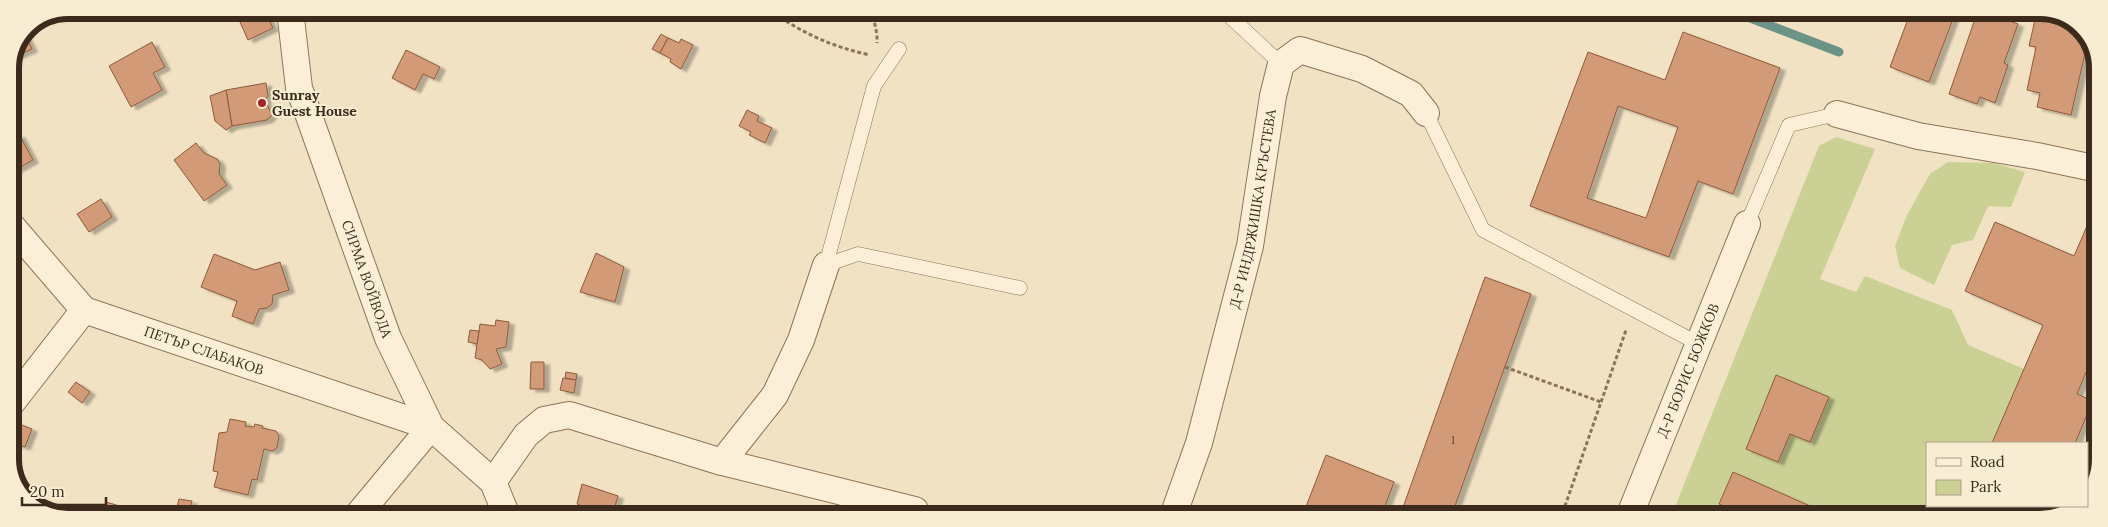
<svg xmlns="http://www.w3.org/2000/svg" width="2108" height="527" viewBox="0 0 2108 527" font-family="Lora,serif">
  <defs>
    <filter id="shadow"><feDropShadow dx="5.5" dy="3" stdDeviation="1" flood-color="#0004"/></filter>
  </defs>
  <rect width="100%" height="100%" fill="#f1e2c3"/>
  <!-- green -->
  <g fill="#cbd095">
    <path d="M1836,137L1875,149L1820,279L1856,292L1865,276L1952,310L1968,345L2024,369L1992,443H1927V506H1965L1960,517H1835L1733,473L1739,513L1737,517H1671L1819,146Z"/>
    <path d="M1948,162L1994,163L2025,172L2011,207L1988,206L1973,240L1952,245L1934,285L1900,268L1895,246L1907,215L1930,174Z"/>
    <path d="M2094,194L2098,195L2097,231L2087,226Z"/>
  </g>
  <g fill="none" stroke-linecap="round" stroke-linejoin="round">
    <!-- stream -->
    <path stroke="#6b9388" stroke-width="9" d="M1732,11L1839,52"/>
  </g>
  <!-- building -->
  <g fill="#d29a76" stroke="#8e5a3c" fill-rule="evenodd" filter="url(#shadow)">
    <path d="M260,10H264L273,28L248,40L239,20Z"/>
    <path d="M1911,11H1956L1929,82L1890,67Z"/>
    <path d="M2037,11H2052L2083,29L2088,40L2071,115L2037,107L2040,93L2027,90L2036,47L2029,46Z"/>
    <path d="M1987,13L2018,24L2004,63L2008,65L1995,103L1980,97L1977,104L1949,94L1976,16L1985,19Z"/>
    <path d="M1683,32L1780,68L1733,194L1698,181L1669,257L1530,206L1588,52L1665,80ZM1618,106L1678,127L1646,218L1587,198Z"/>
    <path d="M661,34L668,38L660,53L652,49Z"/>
    <path d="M23,35H25L32,49L14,57Z"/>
    <path d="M668,38L679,43L681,39L693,45L681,69L670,62L671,59L660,53Z"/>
    <path d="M152,42L165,67L153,73L162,90L131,107L109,66Z"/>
    <path d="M406,50L440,67L434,79L423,74L415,90L392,78Z"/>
    <path d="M266,83L268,96L265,100L272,115L267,120L232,126L226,90Z"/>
    <path d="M226,90L232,126L226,130L215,121L210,96Z"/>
    <path d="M747,110L759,116L757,121L772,128L765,143L749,135L751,132L739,126Z"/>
    <path d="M19,134L33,160L10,173V139Z"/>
    <path d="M196,143L204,153L217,159L220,164L219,174L227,185L204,201L174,160Z"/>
    <path d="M101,199L112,217L89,232L77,214Z"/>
    <path d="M1995,222L2074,256L2087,226L2097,231V346L2077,394L2093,401L2075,443H1992L2043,325L1965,291Z"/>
    <path d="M596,253L624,267L615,302L580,292Z"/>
    <path d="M214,254L255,270L280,262L289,290L273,295L272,304L267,308L259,309L253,324L232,316L237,301L201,287Z"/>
    <path d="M1485,277L1531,294L1451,517H1411L1401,513Z"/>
    <path d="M496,320L509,322L506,347L496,349L502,364L490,369L482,360L475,358L480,324L495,326Z"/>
    <path d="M470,330L479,331L477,344L468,342Z"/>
    <path d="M531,362H544V389H530Z"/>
    <path d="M566,372L577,374L576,380L565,378Z"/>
    <path d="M1776,375L1829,397L1810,442L1790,434L1778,462L1746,449Z"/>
    <path d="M563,378L576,380L574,393L560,390Z"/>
    <path d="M76,382L90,392L82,403L68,392Z"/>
    <path d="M230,419L246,422L245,426L254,427L255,424L263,426L262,428L276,431L279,436L277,448L272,451L264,449L257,480L252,479L248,495L214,487L218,472L213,471L219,433L227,432Z"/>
    <path d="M14,422L32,429L25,447L16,444L14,449L10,447V432Z"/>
    <path d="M1326,455L1394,482L1385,506L1411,517H1302Z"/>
    <path d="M1733,472L1835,517H1737L1739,513L1719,504Z"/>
    <path d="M582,484L618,496L612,516H583L587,508L577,504Z"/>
    <path d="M179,499L192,501L190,509L177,507Z"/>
    <path d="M106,502L130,509L128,516H102Z"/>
    <path d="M1965,506H2047L2041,517H1960Z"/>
  </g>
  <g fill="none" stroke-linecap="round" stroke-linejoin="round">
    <defs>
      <g id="service">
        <path d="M1224,11L1281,64"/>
        <path d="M1426,113L1483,230L1699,344"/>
        <path d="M1747,224L1789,125L1837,114"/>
        <path d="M826,265L874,86L899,49"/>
        <path d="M826,265L858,254L1020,288"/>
      </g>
      <g id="minor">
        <path id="s1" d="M290,10L299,88L388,338L431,427L493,482L507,516"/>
        <path d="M1837,114L1918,136L2037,156L2098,169"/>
        <path id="s2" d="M10,224L84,310L431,427L357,516"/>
        <path d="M10,405L84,310"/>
        <path d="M722,462L775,395L801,340L826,265"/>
        <path d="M493,482L526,435L544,420L569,415L722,462L915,510"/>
        <path id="s3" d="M1173,516L1199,443L1250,246L1273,96L1281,64L1300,50L1362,69L1411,94L1426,113"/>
        <path id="s4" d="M1629,517L1747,224"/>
      </g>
    </defs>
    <!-- service casing -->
    <use href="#service" stroke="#8d7358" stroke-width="15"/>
    <!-- minor casing -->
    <use href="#minor" stroke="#8d7358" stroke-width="28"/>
    <!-- path -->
    <g stroke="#8d7358" stroke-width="3" stroke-dasharray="4 2.5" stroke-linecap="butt">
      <path d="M770,10C801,33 833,47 870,55"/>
      <path d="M872,10L877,35V43"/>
      <path d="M1505,367L1601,402"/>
      <path d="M1596,517L1565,506L1626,330"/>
    </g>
    <!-- service -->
    <use href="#service" stroke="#fbefd7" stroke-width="14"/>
    <!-- minor -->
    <use href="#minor" stroke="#fbefd7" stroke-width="26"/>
  </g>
  <!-- markers -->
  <circle fill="#a12327" stroke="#f8ecd3" stroke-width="2" cx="262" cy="103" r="5"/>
  <g text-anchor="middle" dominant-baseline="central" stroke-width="4" stroke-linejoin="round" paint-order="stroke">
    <!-- number labels -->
    <g font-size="11" fill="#624733">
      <text x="1453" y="440">1</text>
    </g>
    <!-- poi labels -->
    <g font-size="14" font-weight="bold" fill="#3c2b1d" stroke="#f8ecd3" text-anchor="start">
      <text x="272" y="95">Sunray<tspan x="272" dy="16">Guest House</tspan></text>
    </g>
    <!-- street labels -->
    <g font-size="14" fill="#3c2b1d" stroke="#f8ecd3">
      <text stroke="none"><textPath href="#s3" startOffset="318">Д-Р ИНДРЖИШКА КРЪСТЕВА</textPath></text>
      <text stroke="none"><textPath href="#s1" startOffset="281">СИРМА ВОЙВОДА</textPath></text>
      <text stroke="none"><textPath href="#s2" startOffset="240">ПЕТЪР СЛАБАКОВ</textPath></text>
      <text stroke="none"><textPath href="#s4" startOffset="158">Д-Р БОРИС БОЖКОВ</textPath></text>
    </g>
  </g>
  <!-- crop -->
  <path d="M0 0H2108V527H0ZM68 19H2040A49 49 0 0 1 2089 68V459A49 49 0 0 1 2040 508H68A49 49 0 0 1 19 459V68A49 49 0 0 1 68 19Z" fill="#f8ecd3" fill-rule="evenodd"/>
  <path fill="none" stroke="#3c2b1d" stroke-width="6" d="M68 19H2040A49 49 0 0 1 2089 68V459A49 49 0 0 1 2040 508H68A49 49 0 0 1 19 459V68A49 49 0 0 1 68 19Z"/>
  <!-- legend -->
  <rect x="1926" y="442" width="162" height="65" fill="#f8ecd3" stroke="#ad9f8a"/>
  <rect x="1936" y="458" width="25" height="8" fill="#fbefd7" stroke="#ad9f8a"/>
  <text x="1970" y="467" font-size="15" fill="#3c2b1d">Road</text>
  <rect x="1936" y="480" width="25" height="15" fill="#cbd095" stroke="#ad9f8a"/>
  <text x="1970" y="492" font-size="15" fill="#3c2b1d">Park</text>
  <!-- scale -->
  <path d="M22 497v8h84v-8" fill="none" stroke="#3c2b1d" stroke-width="2.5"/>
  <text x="30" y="497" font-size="15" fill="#3c2b1d" stroke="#f8ecd3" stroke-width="4" paint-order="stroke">20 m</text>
</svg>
